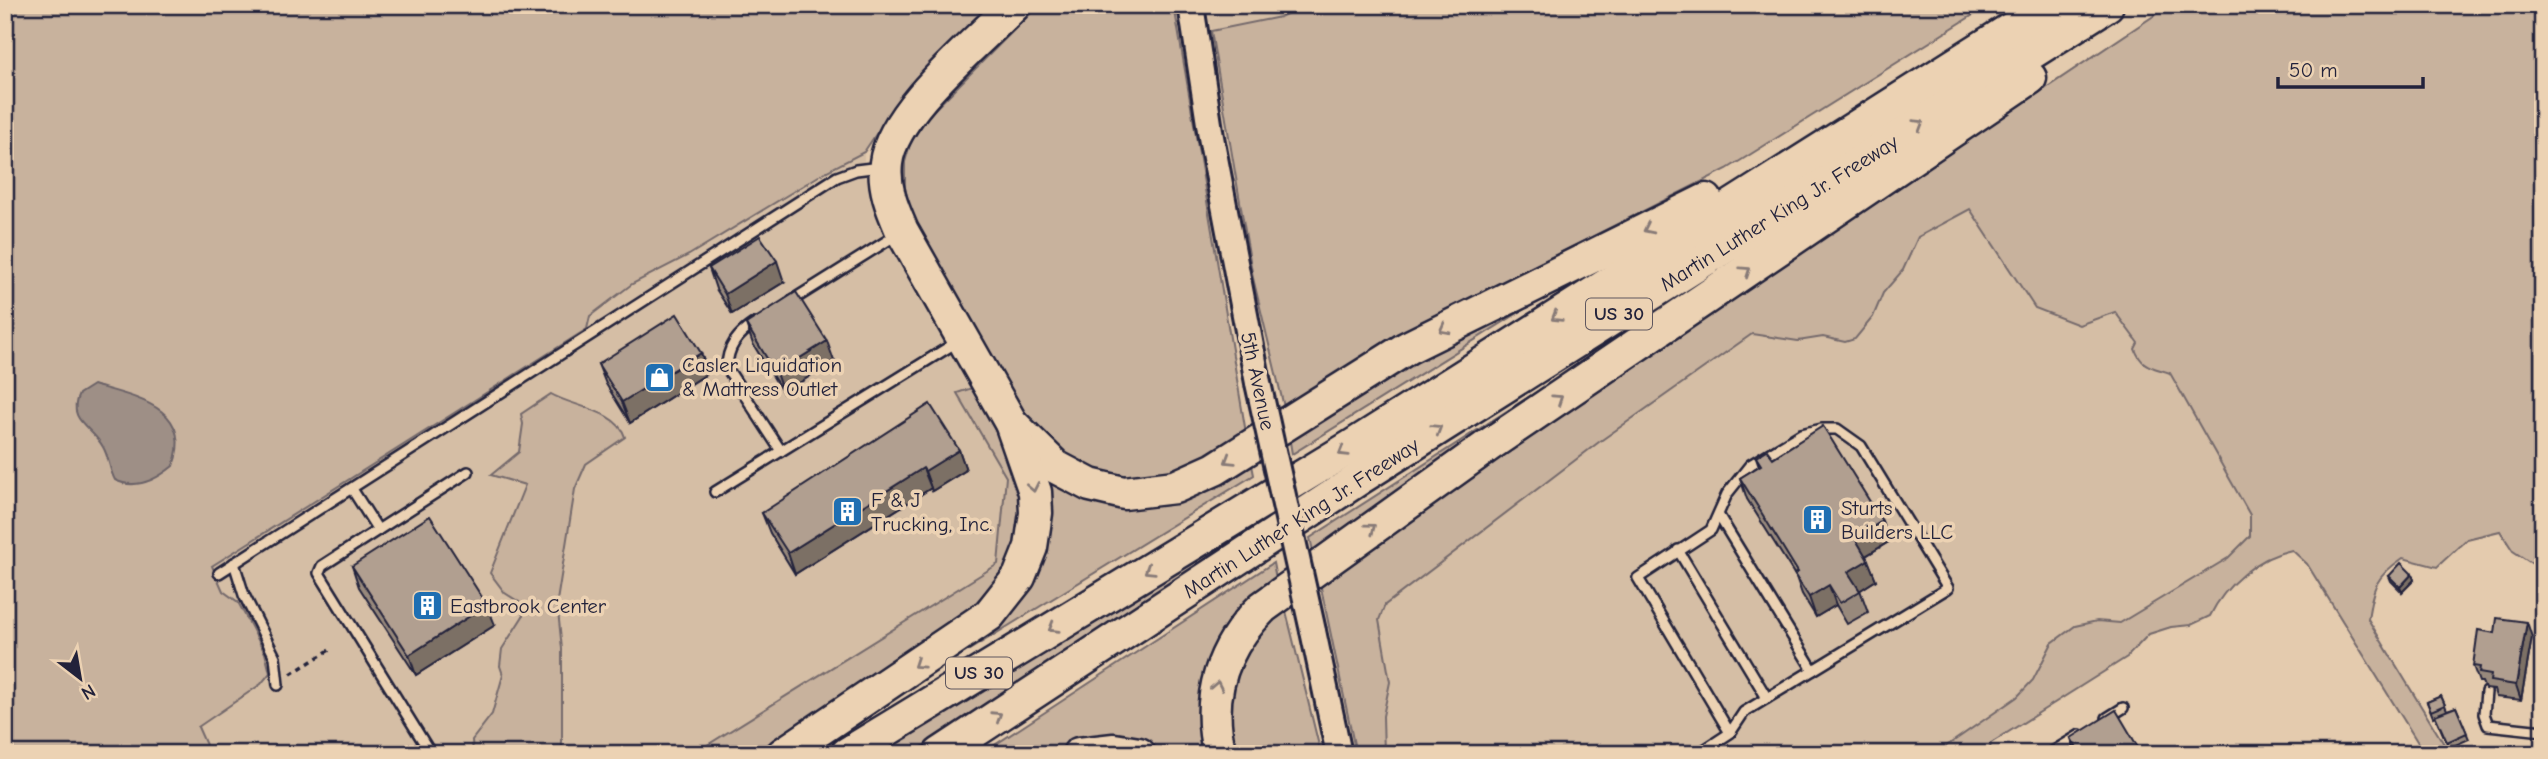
<svg xmlns="http://www.w3.org/2000/svg" width="2548" height="759" viewBox="0 0 2548 759" font-family="'Comic Neue',sans-serif">
  <rect width="100%" height="100%" fill="#e4cbae"/>
  <filter id="ink" filterUnits="userSpaceOnUse"><feTurbulence type="fractalNoise" baseFrequency=".0143" numOctaves="2"/><feDisplacementMap in="SourceGraphic" scale="14" xChannelSelector="R" yChannelSelector="G"/><feConvolveMatrix kernelMatrix="1 2 1 2 8 2 1 2 1" color-interpolation-filters="sRGB"/></filter>
  <g filter="url(#ink)">
    <!-- built -->
    <g fill="#d5bea5">
      <path d="M1207,5H1305L1280,17L1211,31Z"/>
      <path d="M864,152V168L879,223L972,388L957,393L1006,477L998,564L693,754H562V649L557,601L575,489L603,414L561,400L523,424L519,452L492,474L525,485L490,573L505,593L519,602L523,616L502,649L500,666L503,675L492,714L472,740L473,754H210L198,727L261,684L270,673L238,602L223,591L211,567L587,329L589,317L632,284Z"/>
      <path d="M1971,209L2035,308L2107,316L2115,312L2138,343L2147,367L2170,373L2250,515V536L2228,558L2120,623L2097,621L2052,643L2033,680L2017,697L1935,754H1384L1383,716L1390,682L1379,620L1385,605L1599,442L1753,334L1798,341L1823,337L1845,342L1873,317L1883,293L1903,270L1918,237Z"/>
    </g>
    <!-- green -->
    <g fill="#c8b29d" stroke="#756a6c" stroke-width="2">
      <path d="M5,5H995L899,100L864,152L827,171L689,255L632,284L590,316L587,329L212,566L223,591L238,602L265,653L270,673L261,684L198,727L210,754H5Z"/>
      <path d="M1039,5H1174L1246,433L1186,467L1137,479L1083,469L1034,430L924,240L911,212L905,188V162L912,137L926,118Z"/>
      <path d="M1305,5H1989L1727,169L1412,327L1284,407L1253,278L1211,31L1280,17Z"/>
      <path d="M2170,5H2543V571L2513,551L2500,531L2467,539L2437,567L2403,558C2375,577 2373,587 2368,619L2450,754H2425L2307,564L2292,550C2257,557 2225,585 2210,616L2191,625L2171,627L2149,634L2127,657L1991,743L1989,754H1935L2017,697L2033,680L2052,643L2075,626L2097,621L2120,623L2228,558L2250,536V515L2170,373C2153,367 2142,368 2135,349L2138,343L2115,312L2079,325L2035,308L1970,209L1918,237L1903,270L1883,293L1873,317L1855,339L1845,342L1823,337L1798,341L1752,334L1599,442L1385,605L1379,620L1390,682L1383,716L1384,754H1356L1320,583L1623,371Z"/>
      <path d="M1550,293L1292,454L1289,436L1410,362Z"/>
      <path d="M1572,369L1574,374L1314,555L1310,538Z"/>
      <path d="M972,388L1005,447L1022,493L1017,548L1005,571L971,608L753,754H693L998,564L1006,477L957,393Z"/>
      <path d="M551,394C573,407 617,410 625,437L586,464L575,489L557,601L562,649V754H473L472,740L492,714L503,675L500,666L502,649L523,616L519,602L505,593L490,573L525,485L491,475L519,452L523,424L521,414Z"/>
      <path d="M1251,460L1254,475L883,703L979,637L1046,486L1052,482C1075,490 1101,503 1125,507C1170,513 1213,480 1251,460Z"/>
      <path d="M1241,532L1244,536L911,754H877Z"/>
      <path d="M1273,563L1276,579L1245,608L1209,754H1174L1143,742H1082L1045,754H981Z"/>
      <path d="M1285,607L1321,754H1234C1222,720 1231,673 1250,642C1258,629 1274,618 1285,607Z"/>
    </g>
    <!-- water -->
    <path fill="#9e8f86" stroke="#6c6368" stroke-width="2" d="M93,385C134,397 195,407 173,466C156,480 135,490 115,480C109,469 109,457 103,447C93,427 66,421 79,394Z"/>
    <g fill="none" stroke-linecap="round" stroke-linejoin="round">
      <defs>
        <g id="lane">
          <path d="M791,301L898,234"/>
          <path d="M755,323C738,334 727,347 727,368L781,451"/>
          <path d="M352,489L378,530"/>
          <path d="M715,492L957,342"/>
          <path d="M1719,516L1813,670"/>
          <path d="M1678,550L1767,698"/>
          <path d="M234,563L244,595L275,657L278,685"/>
          <path d="M219,573L837,177L856,170L880,167"/>
          <path d="M2486,692L2484,714L2488,725L2543,731"/>
          <path d="M2107,718L2123,708"/>
          <path d="M431,754L319,573L322,566L468,472"/>
          <path d="M1698,754L1730,733L1744,712L1948,588L1861,446L1837,429H1822L1801,434L1750,465L1727,494L1711,530L1638,578L1730,733"/>
          <path d="M2049,754L2080,735"/>
        </g>
        <g id="secondary">
          <path d="M1191,5L1211,137L1258,383"/>
          <path d="M1313,631L1339,754"/>
        </g>
        <g id="highway">
          <path d="M1011,423L1056,467L1090,485L1124,493L1175,487L1215,469L1407,348L1706,200"/>
          <path d="M783,754L989,615L1019,577L1031,547L1036,513L1035,492L1011,423L902,231C893,210 883,188 886,163C892,111 977,43 1014,5"/>
          <path d="M847,754L1351,447L2049,5"/>
          <path d="M940,754L1360,478L2107,5"/>
          <path d="M1079,754L1114,750L1139,754"/>
          <path d="M1220,754C1205,697 1222,647 1263,607L1489,445L2030,78"/>
        </g>
      </defs>
      <!-- lane casing -->
      <use href="#lane" stroke="#22223b" stroke-width="14"/>
      <!-- secondary casing -->
      <use href="#secondary" stroke="#22223b" stroke-width="30"/>
      <!-- highway casing -->
      <use href="#highway" stroke="#22223b" stroke-width="37"/>
      <!-- path -->
      <path stroke="#22223b" stroke-width="3.5" stroke-dasharray="5 5" stroke-linecap="butt" d="M291,674L331,649"/>
      <!-- lane -->
      <use href="#lane" stroke="#ecd2b3" stroke-width="9"/>
      <!-- secondary -->
      <use href="#secondary" stroke="#ecd2b3" stroke-width="24"/>
      <!-- highway -->
      <use href="#highway" stroke="#ecd2b3" stroke-width="32"/>
      <defs>
        <path id="secondary-bridge" d="M1258,383L1313,631"/>
      </defs>
      <!-- secondary-bridge casing -->
      <use href="#secondary-bridge" stroke="#22223b" stroke-width="30" stroke-linecap="butt"/>
      <!-- secondary-bridge -->
      <use href="#secondary-bridge" stroke="#ecd2b3" stroke-width="24"/>
    </g>
    <!-- wall -->
    <g fill="#98897c" stroke="#22223b" stroke-width="2">
      <path d="M709,268L784,282L732,314L716,289Z"/>
      <path d="M746,324L834,361L783,393L753,344Z"/>
      <path d="M701,353L708,373L630,423L606,384L598,364Z"/>
      <path d="M959,450L966,470L932,491L931,488L795,574L770,533L762,513Z"/>
      <path d="M1756,457L1773,458L1890,541L1866,556L1876,580L1860,590L1868,612L1847,624L1836,605L1816,617L1802,594L1796,577L1747,499L1740,478L1759,466Z"/>
      <path d="M352,566L495,625L416,675L359,587Z"/>
      <path d="M2412,574L2414,580L2402,592L2391,581L2389,576Z"/>
      <path d="M2532,637L2521,700L2496,697L2494,690L2485,689L2482,682H2479L2473,666Z"/>
      <path d="M2441,696L2447,710L2456,707L2469,739L2449,748L2435,716L2433,717L2427,702Z"/>
      <path d="M2071,738L2142,754H2076Z"/>
    </g>
    <!-- shaded-wall -->
    <g fill="#7c6f65" stroke="#22223b" stroke-width="2">
      <path d="M777,261L784,282L732,314L725,294Z"/>
      <path d="M827,341L834,361L783,393L776,373Z"/>
      <path d="M701,353L708,373L630,423L622,402Z"/>
      <path d="M959,450L966,470L932,491L925,471Z"/>
      <path d="M923,468L931,488L795,574L788,553Z"/>
      <path d="M1882,521L1890,541L1862,558L1855,538Z"/>
      <path d="M1868,560L1876,580L1856,593L1848,572Z"/>
      <path d="M2412,574L2414,580L2402,592L2400,587Z"/>
      <path d="M1829,585L1836,605L1816,617L1809,597Z"/>
      <path d="M487,605L495,625L416,675L409,655Z"/>
      <path d="M2527,622L2532,637L2521,700L2516,685Z"/>
    </g>
    <!-- building -->
    <g fill="#b19f90" stroke="#22223b" stroke-width="2">
      <path d="M760,236L777,261L725,294L709,268Z"/>
      <path d="M796,292L827,341L776,373L746,324Z"/>
      <path d="M677,314L701,353L622,402L598,364Z"/>
      <path d="M930,404L959,450L925,471L923,468L788,553L762,513Z"/>
      <path d="M1823,426L1882,521L1855,538L1868,560L1848,572L1860,591L1840,603L1829,585L1809,597L1794,574L1798,572L1740,478L1761,465L1756,457L1767,450L1773,458Z"/>
      <path d="M430,516L487,605L409,655L352,566Z"/>
      <path d="M2401,563L2412,574L2400,587L2389,576Z"/>
      <path d="M2497,618L2527,622L2516,685L2490,681L2491,675L2479,673L2480,667L2473,666L2478,630L2495,633Z"/>
      <path d="M2441,696L2445,705L2431,711L2427,702Z"/>
      <path d="M2456,707L2467,733L2447,742L2435,715Z"/>
      <path d="M2116,710L2142,754H2080L2071,738Z"/>
    </g>
    <!-- one-way arrows -->
    <defs><path id="oneway-chevron" d="M-2-3.5L2.5 0L-2 3.5" fill="none" stroke-width="1.6" stroke-linecap="round" stroke-linejoin="round" transform="scale(1.75)"/></defs>
    <g stroke="#877a77">
      <use href="#oneway-chevron" transform="translate(1919 124) rotate(-32)"/>
      <use href="#oneway-chevron" transform="translate(1648 229) rotate(154)"/>
      <use href="#oneway-chevron" transform="translate(1746 271) rotate(-34)"/>
      <use href="#oneway-chevron" transform="translate(1556 317) rotate(148)"/>
      <use href="#oneway-chevron" transform="translate(1444 329) rotate(152)"/>
      <use href="#oneway-chevron" transform="translate(1558 399) rotate(-34)"/>
      <use href="#oneway-chevron" transform="translate(1437 429) rotate(-32)"/>
      <use href="#oneway-chevron" transform="translate(1343 452) rotate(149)"/>
      <use href="#oneway-chevron" transform="translate(1229 460) rotate(148)"/>
      <use href="#oneway-chevron" transform="translate(1033 487) rotate(79)"/>
      <use href="#oneway-chevron" transform="translate(1371 528) rotate(-36)"/>
      <use href="#oneway-chevron" transform="translate(1149 570) rotate(148)"/>
      <use href="#oneway-chevron" transform="translate(1053 628) rotate(149)"/>
      <use href="#oneway-chevron" transform="translate(918 664) rotate(146)"/>
      <use href="#oneway-chevron" transform="translate(1217 686) rotate(-79)"/>
      <use href="#oneway-chevron" transform="translate(997 716) rotate(-33)"/>
    </g>
  </g>
  <!-- icons -->
  <defs>
    <symbol id="shop-square" viewBox="-11 -11 22 22"><rect x="-9" y="-9" width="18" height="18" rx="4" fill="#1f6fb2" stroke="#ecd2b3"/><path d="M-5-2.5h2.3a2.7 3.5 0 0 1 5.4 0H5L5.5 6h-11ZM-1.5-2.5h3a1.5 2.3 0 0 0-3 0Z" fill="#fff"/></symbol>
    <symbol id="building-square" viewBox="-11 -11 22 22"><rect x="-9" y="-9" width="18" height="18" rx="4" fill="#1f6fb2" stroke="#ecd2b3"/><path d="M-4-6H4V6H1V3H-1V6H-4ZM-2.5-4.3h1.7v1.8h-1.7ZM.8-4.3h1.7v1.8H.8ZM-2.5-1h1.7V.8h-1.7ZM.8-1h1.7V.8H.8Z" fill="#fff"/></symbol>
  </defs>
  <g fill-rule="evenodd">
    <use href="#shop-square" x="642" y="360" width="35" height="35"/>
    <use href="#building-square" x="830" y="494" width="35" height="35"/>
    <use href="#building-square" x="1800" y="502" width="35" height="35"/>
    <use href="#building-square" x="410" y="588" width="35" height="35"/>
  </g>
  <g text-anchor="middle" dominant-baseline="central" stroke-width="7" stroke-linejoin="round" paint-order="stroke">
    <!-- shield labels -->
    <g fill="#ecd2b3" stroke="#5f575f" stroke-width="2">
      <rect x="1586" y="298.5" width="66" height="31" rx="5"/>
      <rect x="946" y="657.5" width="66" height="31" rx="5"/>
    </g>
    <g font-size="19" font-weight="bold" fill="#22223b">
      <text x="1619" y="314">US 30</text>
      <text x="979" y="673">US 30</text>
    </g>
    <!-- street labels -->
    <g font-size="21" fill="#22223b" stroke="#ecd2b3">
      <text transform="translate(1779 213) rotate(-32)">Martin Luther King Jr. Freeway</text>
      <text transform="translate(1258 381) rotate(78)">5th Avenue</text>
      <text transform="translate(1301 518) rotate(-33)">Martin Luther King Jr. Freeway</text>
    </g>
    <!-- poi labels -->
    <g font-size="21" fill="#22223b" stroke="#ecd2b3" text-anchor="start">
      <text x="682" y="365">Casler Liquidation<tspan x="682" dy="24">&amp; Mattress Outlet</tspan></text>
      <text x="871" y="500">F &amp; J<tspan x="871" dy="24">Trucking, Inc.</tspan></text>
      <text x="1841" y="508">Sturts<tspan x="1841" dy="24">Builders LLC</tspan></text>
      <text x="450" y="606">Eastbrook Center</text>
    </g>
  </g>
  <!-- margin -->
  <rect width="2548" height="759" fill="none" stroke="#ecd2b3" stroke-width="28"/>
  <rect x="14" y="14" width="2520" height="731" fill="none" stroke="#22223b" stroke-width="2.5" filter="url(#ink)"/>
  <!-- north arrow -->
  <g transform="translate(80 678) rotate(149)" stroke="#ecd2b3" stroke-width="5" paint-order="stroke">
  <path d="M0-5L12 26L0 18L-12 26Z" fill="#22223b"/>
  <text y="-10" font-size="19" font-weight="bold" text-anchor="middle" fill="#22223b">N</text>
  </g>
  <!-- scale -->
  <path d="M2278 77v10h145v-10" fill="none" stroke="#22223b" stroke-width="3.5"/>
  <text x="2289" y="77" font-size="21" fill="#22223b" stroke="#ecd2b3" stroke-width="5" paint-order="stroke">50 m</text>
</svg>
